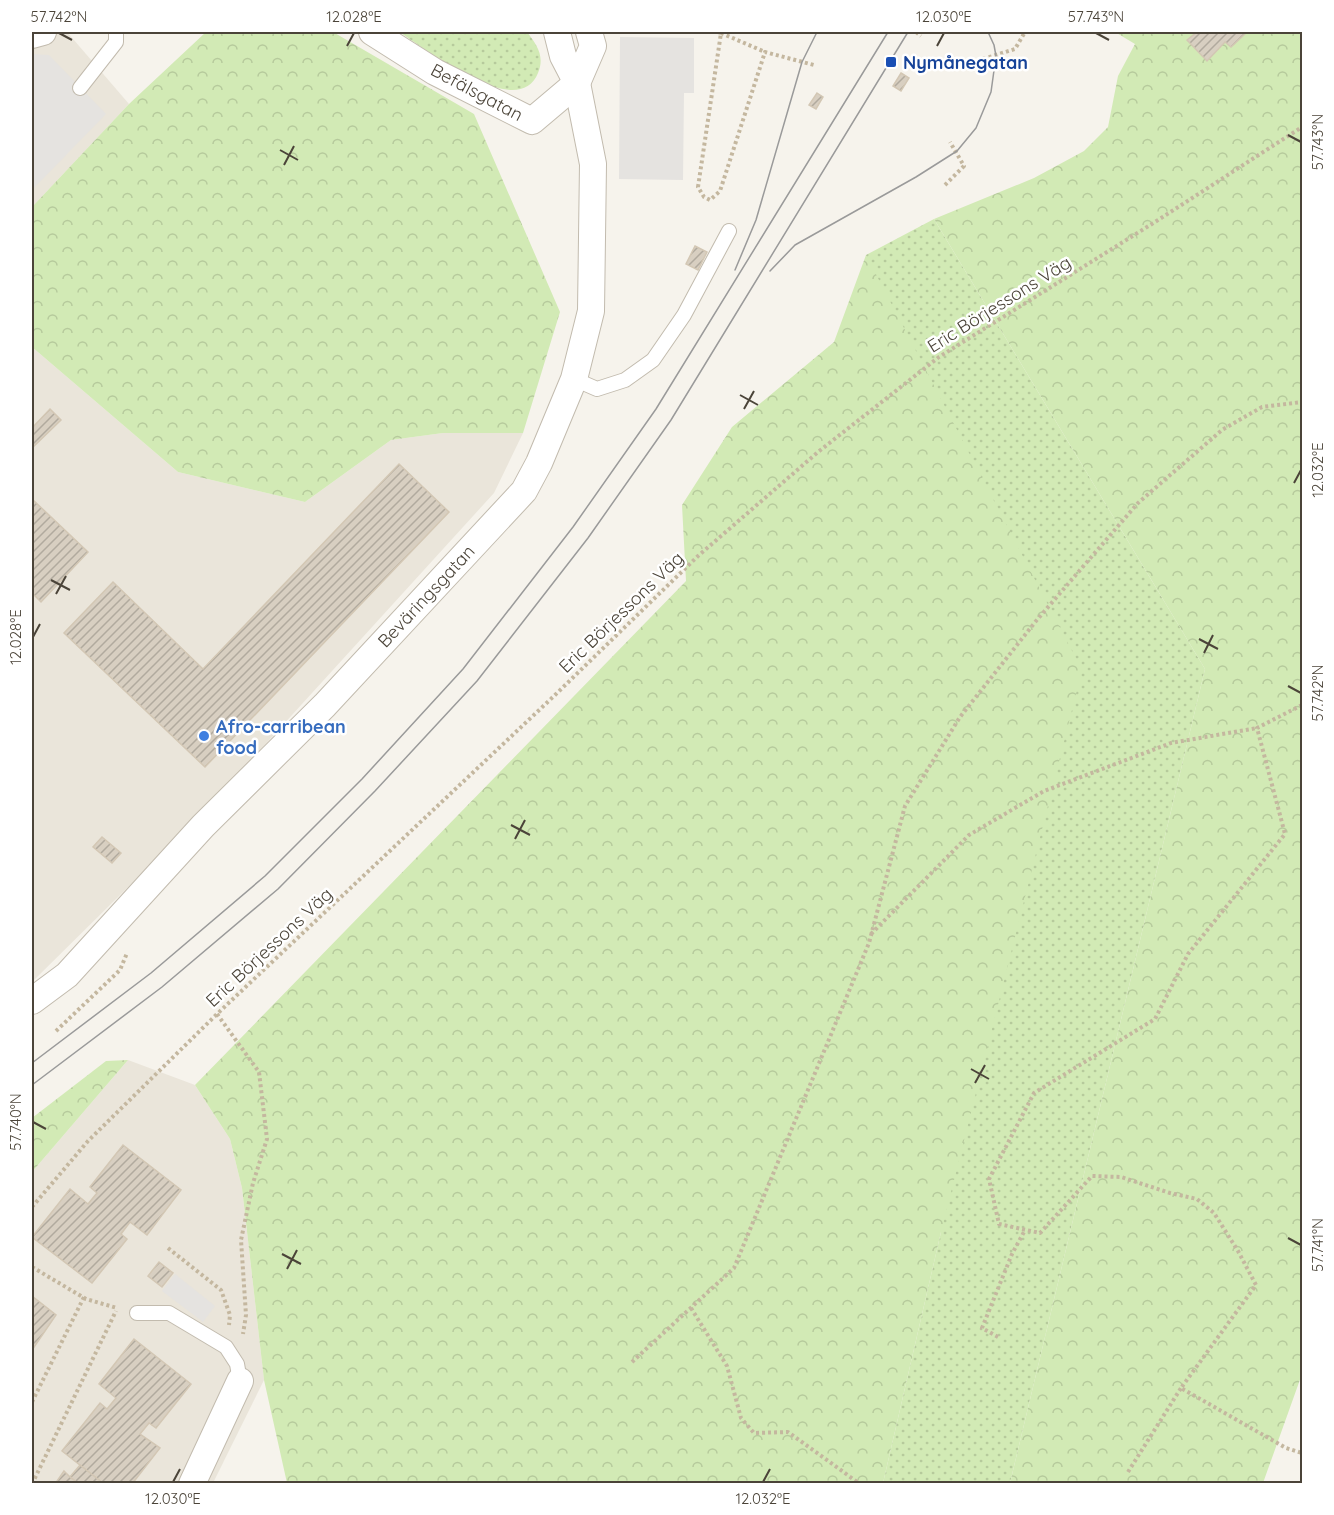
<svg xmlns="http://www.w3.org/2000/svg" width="1334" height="1515" viewBox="0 0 1334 1515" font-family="Quicksand,sans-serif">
  <defs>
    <pattern id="grass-dots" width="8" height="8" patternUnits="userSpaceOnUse" patternTransform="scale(1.5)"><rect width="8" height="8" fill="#d2eab5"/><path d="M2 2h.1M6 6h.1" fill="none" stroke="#b6ca9c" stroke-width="1.8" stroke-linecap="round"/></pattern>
    <pattern id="forest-crowns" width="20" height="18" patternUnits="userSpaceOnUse" patternTransform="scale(1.5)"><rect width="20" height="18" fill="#d2eab5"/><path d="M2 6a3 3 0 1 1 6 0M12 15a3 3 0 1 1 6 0" fill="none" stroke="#b6ca9c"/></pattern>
    <pattern id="building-hatch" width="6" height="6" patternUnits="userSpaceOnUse" patternTransform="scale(1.5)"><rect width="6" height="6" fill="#d8cfc1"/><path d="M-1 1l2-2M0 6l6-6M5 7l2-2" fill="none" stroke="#b1aa9e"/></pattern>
  </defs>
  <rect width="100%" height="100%" fill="#f6f3ec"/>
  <!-- residential -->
  <g fill="#eae5da">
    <path d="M32,32H67L129,104L32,207Z"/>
    <path d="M32,347L178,472L305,502L391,440L443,433H523L494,493L200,816L32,982Z"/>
    <path d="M128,1060L195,1085L230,1139L242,1188L264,1380L213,1483L32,1484V1172Z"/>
  </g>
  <!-- grass -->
  <g fill="url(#grass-dots)">
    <path d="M399,32H527C537,45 545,56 538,73C518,123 425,48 399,32Z"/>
    <path d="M934,219L1205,669L1010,1483H883L941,1232L866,255Z"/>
  </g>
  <!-- forest -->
  <g fill="url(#forest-crowns)">
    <path d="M206,32H333L474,114L560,312L523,433H443L391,440L305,502L178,472L32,347V207L129,104Z"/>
    <path d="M1115,32H1195V34L1212,48L1222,32H1302V1374L1263,1483H1010L1205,669L934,219L1034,178L1084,151L1108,127L1118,76L1135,44Z"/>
    <path d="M866,255L1082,670L941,1232L883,1483H287L264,1380L242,1188L230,1139L195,1085L686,581L682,505L732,427L834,342Z"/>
    <path d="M128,1060L32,1172V1118L106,1061Z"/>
  </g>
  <!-- parking -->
  <g fill="#e5e3e0">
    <path d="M620,37L694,38V93H684L683,180L619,179Z"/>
    <path d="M32,54L49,55L106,114L32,190Z"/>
    <path d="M175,1274L215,1306L203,1322L162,1291Z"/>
  </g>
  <!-- building -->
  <g fill="url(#building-hatch)" stroke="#d3c7b4" stroke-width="1.5">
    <path d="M1197,32H1247L1231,47L1225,42L1207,61L1187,40Z"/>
    <path d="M901,73L909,78L901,91L893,86Z"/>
    <path d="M817,93L823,97L816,109L809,105Z"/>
    <path d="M695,246L707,252L698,270L686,264Z"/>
    <path d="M50,409L61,420L33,447L32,428Z"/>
    <path d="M399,464L449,512L205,767L64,633L113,582L203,669Z"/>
    <path d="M32,499L88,552L41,602L32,593Z"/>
    <path d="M102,837L121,853L112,863L93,847Z"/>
    <path d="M123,1145L181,1190L147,1235L130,1222L121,1234L127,1239L92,1283L32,1237L70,1189L88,1204L97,1193L90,1187Z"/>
    <path d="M159,1262L173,1273L162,1287L148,1276Z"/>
    <path d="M32,1296L56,1315L32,1350Z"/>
    <path d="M134,1339L191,1384L156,1428L149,1423L140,1434L160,1448L132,1484H104L62,1451L100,1403L107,1409L116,1398L99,1384Z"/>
    <path d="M80,1465L104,1484H79L70,1477Z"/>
    <path d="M64,1471L70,1477L79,1484H55Z"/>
  </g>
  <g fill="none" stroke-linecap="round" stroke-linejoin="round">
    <defs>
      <g id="lane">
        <path d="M80,88L116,42V32"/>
        <path d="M574,379L597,389L625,380L653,360L684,315L729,231"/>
        <path d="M137,1313H169L226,1347L237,1364L240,1381"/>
      </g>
      <g id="street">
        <path d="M372,32L435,72L532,121L577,83L593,46L589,32"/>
        <path d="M32,35L43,32"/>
        <path d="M32,1001L67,975L203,826L325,705L524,491L539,463L574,379L591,311L593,164L577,83L563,56L557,32"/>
        <path d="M192,1484L240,1381"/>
      </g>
    </defs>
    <!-- lane casing -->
    <use href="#lane" stroke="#c2bbae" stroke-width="16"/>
    <!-- street casing -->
    <use href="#street" stroke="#c2bbae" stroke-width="28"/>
    <!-- path -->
    <g stroke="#c4b79f" stroke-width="4" stroke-dasharray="3 3" stroke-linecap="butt">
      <path d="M718,32L721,33L698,187L704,197L710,200L720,191L765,52L814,65"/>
      <path d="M916,32L921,36"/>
      <path d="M721,33L765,52"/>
      <path d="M983,59L1015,49L1025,32"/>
      <path d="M945,185L964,166L950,142"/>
      <path d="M1302,705L1257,728L1285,834L1188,954L1155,1019L1034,1093L989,1179L999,1224L1040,1233L1092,1176L1121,1177L1170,1193L1197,1199L1214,1213L1238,1251L1256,1285L1181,1388L1286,1448L1302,1453"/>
      <path d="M871,934L969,835L1044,791L1171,743L1257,728"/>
      <path d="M217,1014L259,1072L267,1139L253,1183L241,1240L246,1315L243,1334"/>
      <path d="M56,1031L120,970L127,953"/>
      <path d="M32,1207L88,1141L217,1014L554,696L698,556L818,452L939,357L1155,222L1302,127"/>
      <path d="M168,1248L221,1290L230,1315L229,1325"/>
      <path d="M32,1267L86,1299L117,1308"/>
      <path d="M691,1308L727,1366L741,1418L754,1433L788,1432L860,1484"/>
      <path d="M998,1337L982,1328L1012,1254L1025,1230"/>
      <path d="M632,1362L734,1268L869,943L905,806L960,717L1036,621L1138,503L1222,430L1262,407L1302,402"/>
      <path d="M32,1402L84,1297"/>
      <path d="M1128,1472L1181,1388"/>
      <path d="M32,1484L116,1311"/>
    </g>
    <!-- lane -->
    <use href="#lane" stroke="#fff" stroke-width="14"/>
    <!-- street -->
    <use href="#street" stroke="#fff" stroke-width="26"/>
    <!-- tram -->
    <g stroke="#9a9a9a" stroke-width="1.5">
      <path d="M735,270L756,220L802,62L817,32"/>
      <path d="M770,271L795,245L916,177L957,151L976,128L991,92L996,56L994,45L988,32"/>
      <path d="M32,1063L151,973L265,876L362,779L463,669L573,527L656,409L888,32"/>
      <path d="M32,1085L162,987L278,889L375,791L477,681L588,538L671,420L908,32"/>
    </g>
  </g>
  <!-- ticks -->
  <path fill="none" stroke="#4b4439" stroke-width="2" d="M59,33L72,40M1096,33L1109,40M347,46L354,33M937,46L944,33M1288,135L1301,142M280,150L298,160M284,165L294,146M740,395L758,405M744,409L754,391M1294,483L1301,470M51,580L70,590M56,594L66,576M33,637L40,624M1199,639L1218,649M1204,653L1213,635M1288,686L1301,693M511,825L530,835M515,839L525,820M971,1069L989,1079M975,1083L985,1065M33,1122L46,1129M1288,1238L1301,1245M282,1254L301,1264M287,1269L297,1250M173,1482L180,1469M763,1482L770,1469"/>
  <!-- markers -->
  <rect fill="#1a4fb4" stroke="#fff" stroke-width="2" x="885" y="56" width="12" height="12" rx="3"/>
  <circle fill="#3f7fe0" stroke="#fff" stroke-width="2" cx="204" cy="736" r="6"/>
  <g text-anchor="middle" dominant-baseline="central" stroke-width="5" stroke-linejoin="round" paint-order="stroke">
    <!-- transit labels -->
    <g font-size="18" font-weight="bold" fill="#164399" stroke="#fff" text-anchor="start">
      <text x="903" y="62">Nymånegatan</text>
    </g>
    <!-- street labels -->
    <g font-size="18" fill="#4b4439" stroke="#fff">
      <text transform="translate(477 92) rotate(28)">Befälsgatan</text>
      <text transform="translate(999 304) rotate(-32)">Eric Börjessons Väg</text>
      <text transform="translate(426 596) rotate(-47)">Beväringsgatan</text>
      <text transform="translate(621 612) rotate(-44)">Eric Börjessons Väg</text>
      <text transform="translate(269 947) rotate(-43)">Eric Börjessons Väg</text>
    </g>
    <!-- shop labels -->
    <g font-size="18" font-weight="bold" fill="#366cbe" stroke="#fff" text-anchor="start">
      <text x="216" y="726">Afro-carribean<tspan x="216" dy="21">food</tspan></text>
    </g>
  </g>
  <!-- border -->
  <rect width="1334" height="1515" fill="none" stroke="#ffffff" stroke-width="66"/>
  <rect x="33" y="33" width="1268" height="1449" fill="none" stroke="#4b4439" stroke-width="2"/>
  <g font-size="15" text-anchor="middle" fill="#4b4439">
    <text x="59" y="22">57.742°N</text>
    <text x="354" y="22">12.028°E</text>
    <text x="944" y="22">12.030°E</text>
    <text x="1096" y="22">57.743°N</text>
    <text transform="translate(1318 142) rotate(-90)" y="5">57.743°N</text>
    <text transform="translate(1318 470) rotate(-90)" y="5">12.032°E</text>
    <text transform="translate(16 637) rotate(-90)" y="5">12.028°E</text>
    <text transform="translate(1318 693) rotate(-90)" y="5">57.742°N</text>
    <text transform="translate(16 1122) rotate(-90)" y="5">57.740°N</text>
    <text transform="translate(1318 1245) rotate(-90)" y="5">57.741°N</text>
    <text x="173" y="1504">12.030°E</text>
    <text x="763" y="1504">12.032°E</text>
  </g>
</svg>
